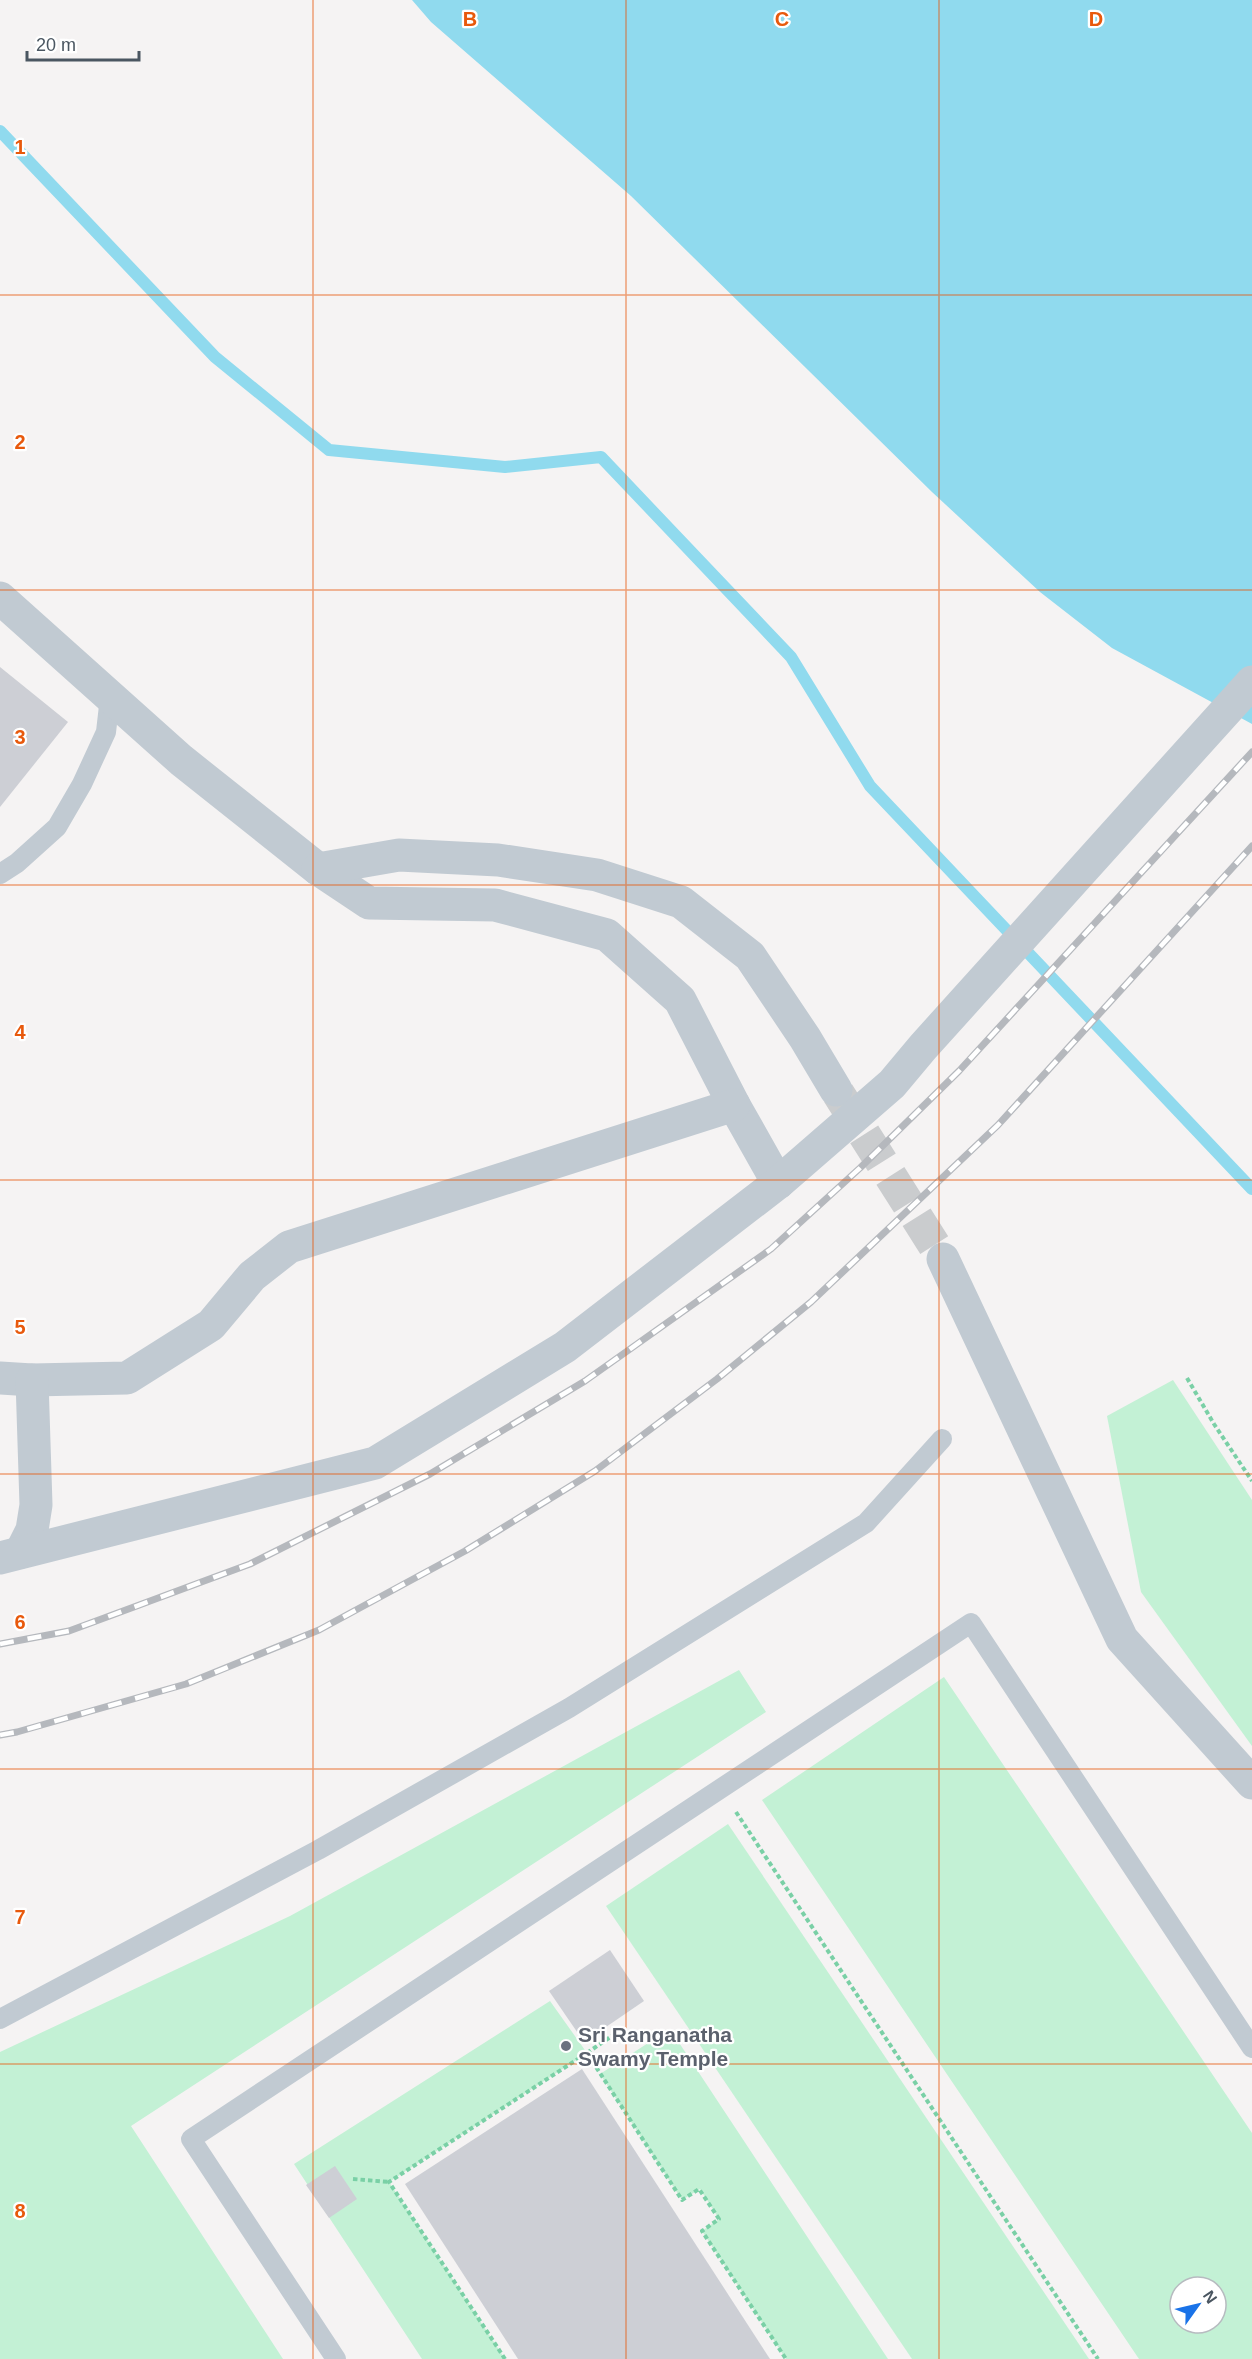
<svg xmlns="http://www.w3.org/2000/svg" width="1252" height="2359" viewBox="0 0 1252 2359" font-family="Arial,sans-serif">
  <rect width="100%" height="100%" fill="#f5f3f3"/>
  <!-- green -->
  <g fill="#c3f1d5" fill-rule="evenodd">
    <path d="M1173,1380L1252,1500V1746L1141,1592L1107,1416Z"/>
    <path d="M739,1670L766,1712L131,2126L283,2359H0V2052L290,1916Z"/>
    <path d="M944,1677L1252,2133V2359H1139L762,1800ZM1180,2287H1216V2323H1180Z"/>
    <path d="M728,1824L1089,2359H912L606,1906Z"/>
    <path d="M550,2001L587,2053L389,2182L505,2359H422L294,2164Z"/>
    <path d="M670,2029L888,2359H786L702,2231L719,2219L700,2189L682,2200L600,2074Z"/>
  </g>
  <!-- water -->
  <path fill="#90daee" d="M412,0H1252V724L1112,648L1040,592L932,492L631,196L431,22Z"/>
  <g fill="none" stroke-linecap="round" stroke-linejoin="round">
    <!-- stream -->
    <path stroke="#90daee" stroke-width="12" d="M0,131L215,357L329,450L505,467L601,457L791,657L870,786L1252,1189"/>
  </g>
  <!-- building -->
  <g fill="#cdcfd5">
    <path d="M0,667L68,722L0,807Z"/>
    <path d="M610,1950L644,2001L584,2042L549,1991Z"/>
    <path d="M582,2069L770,2359H518L405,2184Z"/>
    <path d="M335,2166L357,2199L329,2218L306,2185Z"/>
  </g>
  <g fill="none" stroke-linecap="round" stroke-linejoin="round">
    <!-- street-tunnel -->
    <path stroke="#caccce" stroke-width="33" stroke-dasharray="33 16" stroke-linecap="butt" d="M838,1093L943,1259"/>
    <!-- path -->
    <g stroke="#7ad0a6" stroke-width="4" stroke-dasharray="4.5 3" stroke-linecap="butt">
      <path d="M1187,1378L1214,1424L1252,1481"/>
      <path d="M736,1812L1098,2359"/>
      <path d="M587,2053L622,2029"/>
      <path d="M353,2179L389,2182"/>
      <path d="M505,2359L389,2182L587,2053L682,2200L699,2189L719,2219L702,2231L786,2359"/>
    </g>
    <!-- lane -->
    <g stroke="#c1cad2" stroke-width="20">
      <path d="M0,874L17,863L57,827L82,784L106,732L110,697"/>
      <path d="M0,2019L318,1850L569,1708L866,1523L942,1439"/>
      <path d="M336,2359L191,2139L971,1623L1252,2048"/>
    </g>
    <!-- street -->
    <g stroke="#c1cad2" stroke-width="33">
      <path d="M0,598L181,760L318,869L369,903L495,905L607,935L680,1000L734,1105L778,1183"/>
      <path d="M318,869L399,855L498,860L597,875L681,902L750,956L805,1038L836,1090"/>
      <path d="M943,1259L1122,1639L1252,1783"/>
      <path d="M0,1378L32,1380L127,1378L211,1325L252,1276L289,1247L734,1105"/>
      <path d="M21,1552L32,1530L36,1505L32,1380"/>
      <path d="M0,1558L375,1463L565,1347L778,1183L892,1084L923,1047L1252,682"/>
    </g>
    <defs>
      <g id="rail">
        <path d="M0,1644L69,1631L250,1564L430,1474L585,1381L771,1249L860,1168L959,1071L1252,752"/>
        <path d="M0,1735L17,1732L186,1684L319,1630L465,1551L595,1471L717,1379L811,1302L998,1125L1252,846"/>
      </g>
    </defs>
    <!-- rail casing -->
    <use href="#rail" stroke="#b5b8bd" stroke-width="7"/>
    <!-- rail -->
    <use href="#rail" stroke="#fff" stroke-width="4.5" stroke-dasharray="14" stroke-linecap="butt"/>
  </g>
  <!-- grid -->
  <path fill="none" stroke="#e8590c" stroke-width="1.5" stroke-opacity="0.55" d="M313,0V2359M626,0V2359M939,0V2359M0,295H1252M0,590H1252M0,885H1252M0,1180H1252M0,1474H1252M0,1769H1252M0,2064H1252"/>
  <!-- markers -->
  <circle fill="#6b7280" stroke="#fff" stroke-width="2" cx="566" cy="2046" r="6"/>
  <g text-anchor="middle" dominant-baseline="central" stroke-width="4.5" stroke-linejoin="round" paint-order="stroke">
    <!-- worship labels -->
    <g font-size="21" font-weight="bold" fill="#5b616d" stroke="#fff" text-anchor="start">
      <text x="578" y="2034">Sri Ranganatha<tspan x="578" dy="24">Swamy Temple</tspan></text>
    </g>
  </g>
  <g font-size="20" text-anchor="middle" font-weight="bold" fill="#e8590c" stroke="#fff" stroke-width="4.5" stroke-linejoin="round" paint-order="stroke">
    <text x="470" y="26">B</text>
    <text x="782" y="26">C</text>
    <text x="1096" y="26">D</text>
    <text x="20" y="154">1</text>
    <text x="20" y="449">2</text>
    <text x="20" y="744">3</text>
    <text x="20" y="1039">4</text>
    <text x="20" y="1334">5</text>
    <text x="20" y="1629">6</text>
    <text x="20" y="1924">7</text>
    <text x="20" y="2218">8</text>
  </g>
  <!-- north arrow -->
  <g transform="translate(1198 2305) rotate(56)"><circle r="28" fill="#ffffff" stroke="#b7bbc0" stroke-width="1.5"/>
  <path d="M0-4.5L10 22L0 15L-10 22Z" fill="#1a73e8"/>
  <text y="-9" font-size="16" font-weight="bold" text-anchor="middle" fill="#4a5661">N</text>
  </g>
  <!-- scale -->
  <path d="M27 51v9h112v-9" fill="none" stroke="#4a5661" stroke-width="3"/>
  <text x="36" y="51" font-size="18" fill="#4a5661" stroke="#ffffff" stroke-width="4.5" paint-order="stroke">20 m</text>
</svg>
